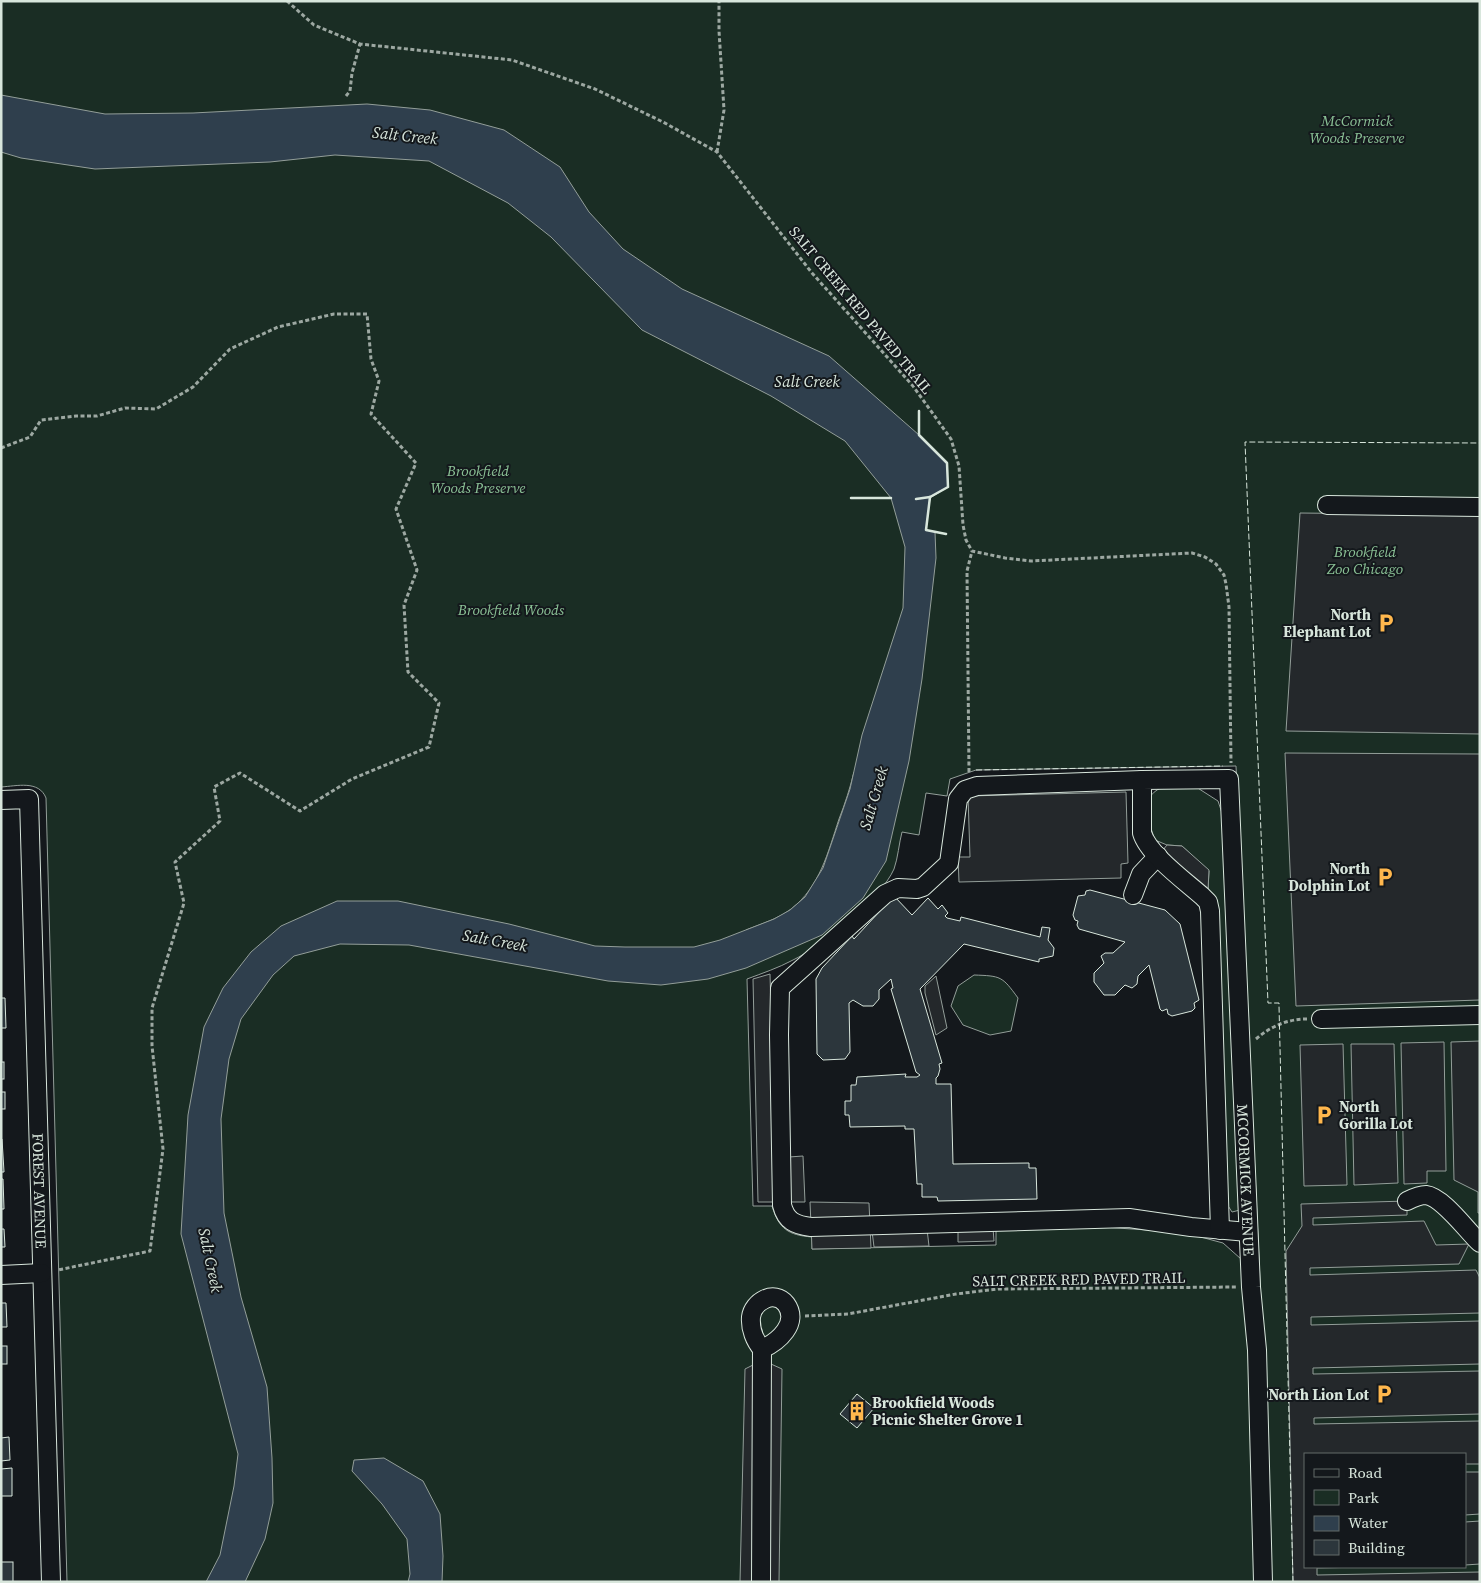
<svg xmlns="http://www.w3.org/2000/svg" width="1481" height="1583" viewBox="0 0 1481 1583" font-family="'Source Serif 4',serif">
  <rect width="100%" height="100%" fill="#14181c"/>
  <!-- green -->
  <g fill="#1a2d24" stroke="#939e99" fill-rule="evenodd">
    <path d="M1,1H1480V1582H1270L1261,1302L1236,766L976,770L950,779L947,796L926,793L919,835L902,832C899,843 898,858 894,869C881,899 822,946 793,960C778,968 763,973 747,979L753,1206H772C779,1229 788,1235 812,1237V1249L996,1245V1230L1102,1227L1162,1231L1197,1236L1223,1243L1241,1259L1249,1346L1255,1582H67L46,798C39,780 17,786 1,787ZM854,772L822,935L746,930C761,924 778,919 791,909C820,887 828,852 839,819C845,804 850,788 854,772ZM1305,1454H1465V1567H1305Z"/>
    <path d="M1193,785L1218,801L1225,822L1240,1210L1232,1212L1225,1201L1208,890L1209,871L1182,846L1167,845L1155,840C1149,823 1139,797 1161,788C1169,784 1184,786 1193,785Z"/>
    <path d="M974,975C1001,976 1002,976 1018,998L1011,1031L990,1035L963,1025L951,1006L958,986Z"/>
  </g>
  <!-- parking -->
  <g fill="#24282b" stroke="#939e99">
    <path d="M1300,513L1480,515V734L1286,731Z"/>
    <path d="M1285,753L1480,754V1000L1296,1006Z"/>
    <path d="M1126,792L1128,863L1121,864V878L959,882L958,857H970L968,796Z"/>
    <path d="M1167,845L1182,846L1209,870L1208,890L1158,856Z"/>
    <path d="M770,974L775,1158L803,1156L805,1202H758L753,979Z"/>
    <path d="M936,976L947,1028L936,1035L925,993V986Z"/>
    <path d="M1480,1041V1213H1478V1192L1454,1180L1451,1042Z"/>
    <path d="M1444,1042L1446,1171H1427V1183L1404,1184L1401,1043Z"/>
    <path d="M1343,1044L1347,1185L1304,1186L1300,1045Z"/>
    <path d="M1351,1044H1394L1398,1183L1354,1185Z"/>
    <path d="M1407,1201V1215L1313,1218V1225L1424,1221L1436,1245L1469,1244L1459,1264L1310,1268V1275L1476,1270L1480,1278V1313L1311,1317V1325L1480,1321V1364L1313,1368V1374L1480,1371V1414L1314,1418V1424L1480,1421V1464H1465V1454H1305V1567H1366L1317,1568V1575L1480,1572V1582H1293L1286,1251L1302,1226L1301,1204Z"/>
    <path d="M810,1202L869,1203L871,1248L812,1249Z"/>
    <path d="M993,1228L994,1241L958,1242V1229Z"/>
    <path d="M927,1229L929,1246L874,1247L872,1231Z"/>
    <path d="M755,1364H771L782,1369L779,1582H740L745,1369Z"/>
    <path d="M1465,1472H1480V1514L1465,1515Z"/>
    <path d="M1480,1521V1564L1465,1565V1522Z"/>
  </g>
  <!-- water -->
  <g fill="#2f3f4d" stroke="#939e99">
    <path d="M1,95L105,114L193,113L367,104L430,110L504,130L560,167L589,212L623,249L682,289L829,356L919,435L947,463L948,487L930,498L926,530L935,532L936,558L922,679L909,761L886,861L863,898L822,935L746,968L708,979L661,985L608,981L409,945L340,944L294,956L273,975L241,1019L229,1059L221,1119L224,1213L241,1297L267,1387L272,1458L273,1503L265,1539L245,1582H206L220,1555L234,1486L238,1454L181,1234L188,1115L204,1027L223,988L251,952L281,926L337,901H398L509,924L595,946L625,947H694L720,940L774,919L790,910L805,897L823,868L850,789L862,735L903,608L905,547L891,498L845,441L771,396L642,330L551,237L508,203L429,161L335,155L270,162L95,169L21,158L1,152Z"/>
    <path d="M384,1458L423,1481L440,1514L443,1556L442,1582H408L410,1574L407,1539L382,1504L352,1471L354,1460Z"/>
  </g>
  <!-- building -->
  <g fill="#2c363c" stroke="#d8e6dc">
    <path d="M1090,890L1165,910L1180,924L1199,1000L1194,1003L1195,1008L1192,1011L1172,1016L1168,1014L1167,1009L1162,1011L1160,1009L1149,965L1138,976L1137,984L1132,988L1125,985L1115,995H1104L1094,982V973L1104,963L1101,956L1105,953H1113L1125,942L1079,929L1077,925L1078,921L1075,920L1073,915L1078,896L1085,895L1086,891Z"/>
    <path d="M894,896L912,915L928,898L938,909L942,905L948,913L945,916L947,918L960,921L961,917L1040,937L1042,927L1050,928L1048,940L1054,948L1053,956L1039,959V962L964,944L920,989L942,1063L939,1064L940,1069L938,1076L936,1078V1084H951L953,1164L1029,1163V1168H1036L1037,1199L938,1201L937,1197H922V1184H917L914,1129H905V1126L850,1127L849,1115H845V1101H851V1085H856L857,1077L906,1074L905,1077H917L920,1075L916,1072L891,989L893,988L891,979L879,990V999L873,1006H863L853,1000L849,1003L850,1052L845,1059L823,1060L817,1054L816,979L822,968L852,936L854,939Z"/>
    <path d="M1,998H5L6,1028H1Z"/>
    <rect x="1" y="1062" width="3" height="17"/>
    <rect x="1" y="1092" width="4" height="17"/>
    <path d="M1,1139H2L4,1172H1Z"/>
    <path d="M1,1179H3L4,1209H1Z"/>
    <path d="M1,1229H4L5,1247H1Z"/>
    <path d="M1,1303H6L7,1327H1Z"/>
    <rect x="1" y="1346" width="6" height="18"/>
    <path d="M857,1394L874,1408L857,1428L840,1414Z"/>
    <path d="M9,1437L10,1460L1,1461V1438Z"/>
    <path d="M12,1468V1496H1V1469Z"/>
    <rect x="1" y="1562" width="12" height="20"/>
  </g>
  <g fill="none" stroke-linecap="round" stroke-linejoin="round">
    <defs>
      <g id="minor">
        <path d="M1327,505L1480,507"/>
        <path d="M1142,780L977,786L965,790L958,799L949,863L923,887L917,889L898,888L885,894L780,988L779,1035L782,1205C786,1221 795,1225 811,1227L1129,1218L1191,1227L1248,1232"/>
        <path id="s1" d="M1,800L29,799L51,1582"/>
        <path d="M1133,895L1141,874L1158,856"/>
        <path d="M1321,1019L1480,1015"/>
        <path d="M1407,1201C1413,1198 1419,1195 1426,1195C1443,1197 1467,1231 1480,1243"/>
        <path id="s2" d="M1220,1230L1210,911L1208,902L1202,896C1185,881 1148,854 1142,833V780L1229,779L1251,1287L1257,1350L1263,1582"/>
        <path d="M1,1275L42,1273"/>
        <path d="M761,1582L762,1349C755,1341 750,1329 751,1317C753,1302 774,1289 786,1304C800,1323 778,1342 762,1349"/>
      </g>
    </defs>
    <!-- minor casing -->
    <use href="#minor" stroke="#d8e6dc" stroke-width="20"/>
    <!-- path -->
    <g stroke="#9da8a2" stroke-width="3" stroke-dasharray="4 2.5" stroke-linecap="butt">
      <path d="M287,1L314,25L360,44L512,60L595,89L663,122L717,152L812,273L913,386L951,439L959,466L963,525L966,540L972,551L1005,558L1031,561L1192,553L1205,557L1216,564L1224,575L1226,584L1229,607L1231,763"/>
      <path d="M346,96L350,91L352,73L360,44"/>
      <path d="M717,152L724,110L719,31V1"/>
      <path d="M1,448L30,437L41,420L76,416H97L125,408L156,409L193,387L230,349L278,327L334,314H367L371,359L379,381L371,414L416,463L396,509L417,570L404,605L408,672L439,703L429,747L352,779L300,811L240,773L214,787L220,821L175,862L184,903L152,1008V1046L163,1149L150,1251L58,1270"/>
      <path d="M969,772L967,571L972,551"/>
      <path d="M1256,1039C1271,1026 1288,1019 1307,1019"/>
      <path d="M805,1316L848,1314L956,1294L998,1289L1237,1287"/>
    </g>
    <!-- minor -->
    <use href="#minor" stroke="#14181c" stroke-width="18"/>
    <!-- fence -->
    <g stroke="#d8e6dc" stroke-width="1" stroke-dasharray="6 2.5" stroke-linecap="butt">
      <path d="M976,770L1223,766"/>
      <path d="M1293,1582L1279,1006V1003H1268L1245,442L1480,443"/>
    </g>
    <!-- wall -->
    <g stroke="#d8e6dc" stroke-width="2.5">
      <path d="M930,497L926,530L946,534"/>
      <path d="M851,498H891"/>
      <path d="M916,499L930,497L948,487L947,463L919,435V411"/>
    </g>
  </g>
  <!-- icons -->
  <defs>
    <symbol id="parking-bare" viewBox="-9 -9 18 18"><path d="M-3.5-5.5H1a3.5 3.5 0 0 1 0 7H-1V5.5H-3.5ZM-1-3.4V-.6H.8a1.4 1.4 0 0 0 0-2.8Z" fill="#ffb74d" stroke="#14181c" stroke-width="2.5" paint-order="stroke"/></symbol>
    <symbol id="building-bare" viewBox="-9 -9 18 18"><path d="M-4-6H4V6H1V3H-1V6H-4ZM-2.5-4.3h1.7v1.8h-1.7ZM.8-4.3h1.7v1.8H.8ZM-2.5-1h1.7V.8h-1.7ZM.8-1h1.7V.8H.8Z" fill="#ffb74d" stroke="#14181c" stroke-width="2.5" paint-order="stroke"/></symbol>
  </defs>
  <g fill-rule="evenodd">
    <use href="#parking-bare" x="1372" y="609" width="28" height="28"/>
    <use href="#parking-bare" x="1371" y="863" width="28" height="28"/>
    <use href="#parking-bare" x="1310" y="1101" width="28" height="28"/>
    <use href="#parking-bare" x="1370" y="1380" width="28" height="28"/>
    <use href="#building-bare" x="843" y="1397" width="28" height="28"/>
  </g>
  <g text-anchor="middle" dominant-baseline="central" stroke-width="4" stroke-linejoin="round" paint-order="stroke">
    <!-- park labels -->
    <g font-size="15" font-style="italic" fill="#8ac095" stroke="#14181c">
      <text x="1357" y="120">McCormick<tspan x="1357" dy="17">Woods Preserve</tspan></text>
      <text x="478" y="470">Brookfield<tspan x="478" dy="17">Woods Preserve</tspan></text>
      <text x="1365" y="551">Brookfield<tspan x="1365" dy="17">Zoo Chicago</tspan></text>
      <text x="511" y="609">Brookfield Woods</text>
    </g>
    <!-- street labels -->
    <g font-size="15" fill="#d8e6dc" stroke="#14181c">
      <text transform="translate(861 310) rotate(50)">SALT CREEK RED PAVED TRAIL</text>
      <text stroke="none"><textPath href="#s2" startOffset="966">MCCORMICK AVENUE</textPath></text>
      <text stroke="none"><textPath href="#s1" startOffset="420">FOREST AVENUE</textPath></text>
      <text transform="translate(1079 1279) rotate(-1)">SALT CREEK RED PAVED TRAIL</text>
    </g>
    <!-- poi labels -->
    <g font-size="15" font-weight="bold" fill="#d8e6dc" stroke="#14181c" text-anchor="end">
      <text x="1371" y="614">North<tspan x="1371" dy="17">Elephant Lot</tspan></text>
      <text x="1370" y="868">North<tspan x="1370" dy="17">Dolphin Lot</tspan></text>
      <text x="1339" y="1106" text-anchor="start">North<tspan x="1339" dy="17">Gorilla Lot</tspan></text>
      <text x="1369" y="1394">North Lion Lot</text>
      <text x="872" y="1402" text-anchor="start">Brookfield Woods<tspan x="872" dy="17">Picnic Shelter Grove 1</tspan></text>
    </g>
    <!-- water labels -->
    <g font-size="16" font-style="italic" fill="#d8e6dc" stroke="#14181c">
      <text transform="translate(405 135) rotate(6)">Salt Creek</text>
      <text x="807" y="381">Salt Creek</text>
      <text transform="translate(873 798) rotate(-74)">Salt Creek</text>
      <text transform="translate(495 940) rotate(10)">Salt Creek</text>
      <text transform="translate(211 1260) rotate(78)">Salt Creek</text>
    </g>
  </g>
  <!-- border -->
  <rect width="1481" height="1583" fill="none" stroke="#d8e6dc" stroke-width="5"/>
  <!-- legend -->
  <rect x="1304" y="1453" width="162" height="115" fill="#14181c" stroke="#626a69"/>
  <rect x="1314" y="1469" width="25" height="8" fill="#14181c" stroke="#626a69"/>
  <text x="1348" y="1478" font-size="15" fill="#d8e6dc">Road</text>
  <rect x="1314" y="1490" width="25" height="15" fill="#1a2d24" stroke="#626a69"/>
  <text x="1348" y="1503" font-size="15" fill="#d8e6dc">Park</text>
  <rect x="1314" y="1516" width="25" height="15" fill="#2f3f4d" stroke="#626a69"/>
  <text x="1348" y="1528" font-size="15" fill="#d8e6dc">Water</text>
  <rect x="1314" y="1540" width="25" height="15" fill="#2c363c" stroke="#626a69"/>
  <text x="1348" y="1553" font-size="15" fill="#d8e6dc">Building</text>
</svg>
